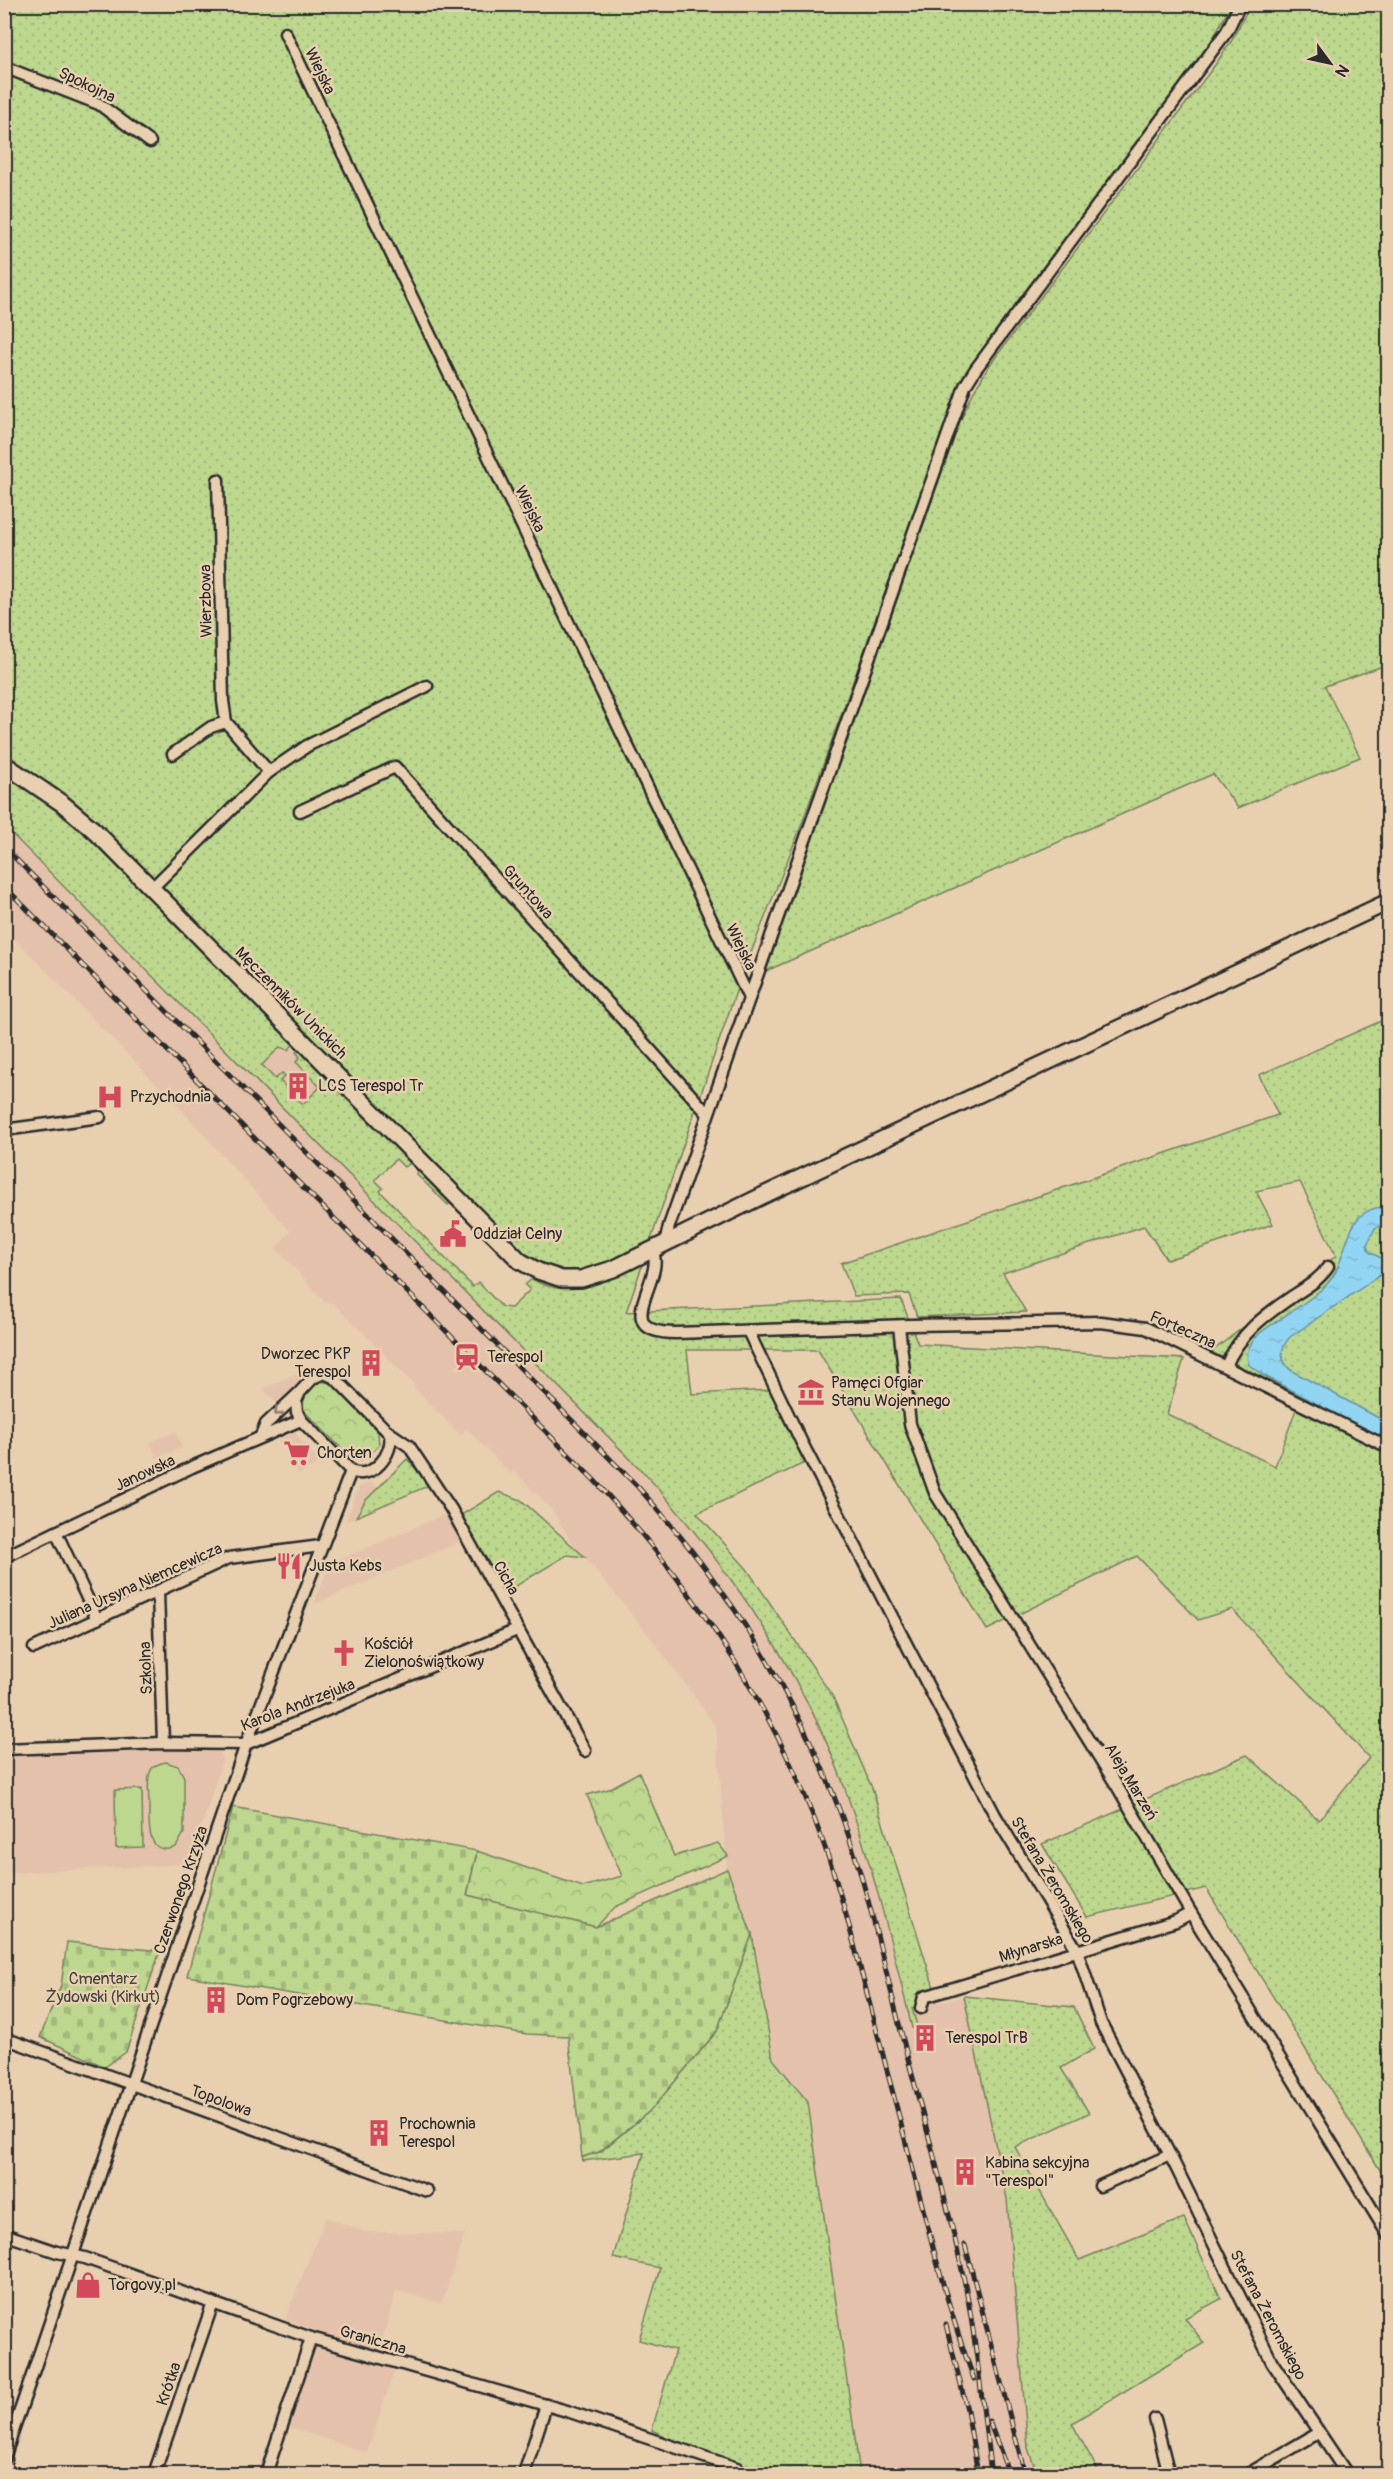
<svg xmlns="http://www.w3.org/2000/svg" width="1393" height="2479" viewBox="0 0 1393 2479" font-family="Pangolin,sans-serif">
  <defs>
    <pattern id="grass-dots" width="8" height="8" patternUnits="userSpaceOnUse" patternTransform="scale(1.5)"><rect width="8" height="8" fill="#bdd78e"/><path d="M2 2h.1M6 6h.1" fill="none" stroke="#a3b97b" stroke-width="1.8" stroke-linecap="round"/></pattern>
    <pattern id="forest-crowns" width="20" height="18" patternUnits="userSpaceOnUse" patternTransform="scale(1.5)"><rect width="20" height="18" fill="#bdd78e"/><path d="M2 6a3 3 0 1 1 6 0M12 15a3 3 0 1 1 6 0" fill="none" stroke="#a3b97b"/></pattern>
    <pattern id="cemetery-stones" width="16" height="16" patternUnits="userSpaceOnUse" patternTransform="scale(1.5)"><rect width="16" height="16" fill="#bdd78e"/><path d="M2 7V4a2 2 0 0 1 4 0v3zM10 15v-3a2 2 0 0 1 4 0v3z" fill="#a3b97b"/></pattern>
    <pattern id="water-ripples" width="26" height="14" patternUnits="userSpaceOnUse" patternTransform="scale(1.5)"><rect width="26" height="14" fill="#91d5f3"/><path d="M2 4q2-2 4 0t4 0M15 11q2-2 4 0t4 0" fill="none" stroke="#7db7d0"/></pattern>
  </defs>
  <rect width="100%" height="100%" fill="#e8cfb0"/>
  <filter id="ink" filterUnits="userSpaceOnUse"><feTurbulence type="fractalNoise" baseFrequency=".0167" numOctaves="2"/><feDisplacementMap in="SourceGraphic" scale="12" xChannelSelector="R" yChannelSelector="G"/><feConvolveMatrix kernelMatrix="1 2 1 2 8 2 1 2 1" color-interpolation-filters="sRGB"/></filter>
  <g filter="url(#ink)">
    <!-- built -->
    <g fill="#e4c1ab">
      <path d="M4,812L280,1036L332,1089L306,1115L473,1287L478,1282L502,1307L513,1309L747,1569L833,1697L872,1788L939,2003L964,1996L1007,2199L1028,2448L1037,2474H860L808,2103L774,2059L752,1934L727,1869L716,1726L652,1639L585,1557L575,1548L552,1510L514,1471L511,1474L467,1429L460,1435L414,1387L415,1385L334,1304L325,1302L276,1248L290,1231L182,1110L5,929Z"/>
      <path d="M304,1370L308,1374L278,1404L263,1389Z"/>
      <path d="M175,1432L182,1447L157,1458L150,1442Z"/>
      <path d="M295,1432L319,1462L299,1474L278,1440Z"/>
      <path d="M372,1482L377,1488L365,1501L356,1517L346,1521L359,1487Z"/>
      <path d="M446,1514L462,1541L314,1604L330,1564Z"/>
      <path d="M217,1749L223,1758L190,1864L5,1873V1756Z"/>
      <path d="M326,2217L365,2232L465,2234L442,2303L396,2290L380,2347L400,2353L367,2453L286,2426L320,2332L285,2319Z"/>
    </g>
    <!-- grass -->
    <g fill="url(#grass-dots)" stroke="#74815c" stroke-width="1.5">
      <path d="M4,5H1231L1210,43L991,337L958,390L801,826L739,983L649,1245C621,1260 580,1283 548,1270C539,1266 531,1260 524,1255L175,903L5,757Z"/>
      <path d="M1250,5H1388V677L1383,666L1325,686L1360,757L1238,808L1213,774L766,971L960,421L973,393L989,366L1215,65L1232,40Z"/>
      <path d="M4,775L42,799L90,839L294,1044L288,1050L280,1047L262,1065L275,1079L282,1073L285,1076L280,1081L303,1104L320,1087L296,1062L300,1057L296,1052L299,1050L411,1163L404,1167L396,1159L375,1180L383,1188L380,1191L473,1287L478,1282L502,1307L511,1308L530,1290L525,1285L532,1279C570,1302 607,1280 643,1263L626,1312L901,1299L918,1344L1184,1359L1167,1414L1275,1466L1301,1396L1211,1352L1336,1256L1300,1182L1256,1191L1273,1224L1167,1260L1144,1226L1003,1273L1026,1312L917,1317L909,1294L854,1296L841,1263L1278,1115L1259,1075L1388,1018V2183L1206,1888L1087,1917L1042,1844L1247,1755L1319,1820L1369,1758L1232,1609L1198,1620L1137,1556L987,1630L818,1350H687L692,1394L772,1390L807,1462L697,1513L747,1569L833,1697L872,1788L935,1991L917,1997L919,2006L912,2008L917,2026L912,2028C892,1945 872,1863 843,1783C801,1669 728,1567 648,1477L5,827Z"/>
      <path d="M419,1171L450,1203L448,1205L416,1174Z"/>
      <path d="M407,1459L430,1485L356,1517L365,1501Z"/>
      <path d="M499,1492L521,1500L585,1557L567,1555L499,1596L456,1518Z"/>
      <path d="M752,1934L773,2059L808,2102L860,2474H725L696,2452L652,2430L675,2350L639,2340L660,2268L613,2258L644,2153L583,2161L582,2157L600,2152L651,2110L717,2031Z"/>
      <path d="M964,1996L1074,2007L1094,2049L1061,2068L1089,2113L1015,2147L1079,2260L1184,2218L1221,2299L1185,2318L1204,2343L1072,2423L1100,2474H1037L1028,2448L1007,2199Z"/>
    </g>
    <!-- forest -->
    <g fill="url(#forest-crowns)" stroke="#74815c" stroke-width="1.5">
      <path d="M318,1381L331,1383L378,1432L379,1445C370,1456 364,1463 350,1457L304,1411L301,1402L304,1394Z"/>
      <path d="M639,1772L674,1856L718,1843L728,1856L615,1907L596,1927L467,1895L477,1851L583,1887L622,1876L587,1795L609,1789Z"/>
    </g>
    <!-- cemetery -->
    <g fill="url(#cemetery-stones)" stroke="#74815c" stroke-width="1.5">
      <path d="M233,1807L477,1851L467,1895L596,1927L727,1869L752,1934L717,2031L651,2110L599,2152L582,2157L568,2036L527,2034L187,1976Z"/>
      <path d="M67,1942L160,1951L126,2052L105,2067L40,2037L61,1986Z"/>
    </g>
    <!-- garden -->
    <g fill="#bdd78e" stroke="#74815c" stroke-width="1.5">
      <path d="M166,1762L178,1766L184,1777V1833L176,1847C145,1859 149,1821 149,1803C149,1793 146,1779 151,1770C154,1765 160,1763 166,1762Z"/>
      <path d="M142,1789L143,1847L116,1848L115,1790Z"/>
    </g>
    <!-- water -->
    <path fill="url(#water-ripples)" stroke="#6891a3" stroke-width="1.5" d="M1388,1207V1224L1375,1228L1367,1245L1369,1252L1387,1261L1386,1271L1290,1337C1279,1349 1279,1363 1294,1372L1388,1423V1443L1263,1375L1249,1365C1244,1352 1250,1343 1259,1334C1281,1316 1308,1304 1327,1284C1352,1258 1340,1206 1388,1207Z"/>
    <g fill="none" stroke-linecap="round" stroke-linejoin="round">
      <defs>
        <g id="minor">
          <path d="M285,33L749,998"/>
          <path d="M4,67L99,104L150,142"/>
          <path d="M218,480L223,701L226,722L269,772"/>
          <path d="M173,754L211,727L226,722"/>
          <path d="M300,811L395,767L708,1114"/>
          <path d="M152,888L269,772L307,746L427,686"/>
          <path d="M4,1130L100,1117"/>
          <path d="M670,1241L667,1235L669,1226L965,386L975,370L1227,31L1240,4"/>
          <path d="M652,1250C668,1278 605,1333 676,1333L910,1325L1101,1322L1146,1328L1388,1447"/>
          <path d="M899,1326L910,1424L935,1493L1117,1786L1191,1913L1388,2235"/>
          <path d="M748,1331L802,1443L995,1815L1077,1950L1101,2023L1170,2155L1272,2362L1347,2474"/>
          <path d="M1226,1366C1239,1334 1265,1315 1293,1296C1307,1287 1319,1280 1328,1267"/>
          <path d="M324,1373L335,1378L390,1434C394,1454 372,1481 351,1471L301,1420L297,1412L296,1401L300,1392L313,1378Z"/>
          <path d="M387,1431L409,1446L451,1509L585,1751"/>
          <path d="M261,1436L266,1424L298,1394"/>
          <path d="M56,1532L97,1619"/>
          <path d="M4,1557L192,1467L301,1420"/>
          <path d="M158,1592L163,1743"/>
          <path d="M34,1648L229,1558L321,1546"/>
          <path d="M4,1749L163,1743L246,1744L517,1630"/>
          <path d="M921,2008L924,1997L1176,1921L1191,1913"/>
          <path d="M4,2038L427,2191"/>
          <path d="M1100,2186L1170,2155"/>
          <path d="M4,2234L57,2252L85,2258L311,2338L567,2411L737,2468"/>
          <path d="M1155,2419L1169,2474"/>
          <path d="M4,2458L246,1744L351,1471"/>
          <path d="M154,2474L213,2303"/>
          <path d="M266,2474L311,2338"/>
          <path d="M524,2474L546,2405"/>
          <path d="M1248,2474L1318,2433"/>
        </g>
        <path id="secondary" d="M4,764L63,804L95,831L520,1261L538,1271L562,1279H581L613,1269L764,1195L1388,902"/>
      </defs>
      <!-- minor casing -->
      <use href="#minor" stroke="#2b2b2b" stroke-width="15"/>
      <!-- secondary casing -->
      <use href="#secondary" stroke="#2b2b2b" stroke-width="20"/>
      <!-- minor -->
      <use href="#minor" stroke="#e8cfb0" stroke-width="10"/>
      <!-- secondary -->
      <use href="#secondary" stroke="#e8cfb0" stroke-width="15"/>
      <defs>
        <g id="rail">
          <path d="M4,847L637,1486C725,1583 796,1693 842,1817C870,1894 886,1975 907,2055C927,2132 950,2210 966,2289C978,2350 983,2413 991,2474"/>
          <path d="M4,886L595,1481C700,1595 780,1714 830,1862C844,1903 854,1945 865,1986C883,2055 901,2124 919,2193C935,2256 951,2318 974,2379"/>
          <path d="M965,2245L1025,2474"/>
          <path d="M946,2325L967,2410L978,2474"/>
          <path d="M989,2421L1009,2474"/>
        </g>
      </defs>
      <!-- rail casing -->
      <use href="#rail" stroke="#2b2b2b" stroke-width="5"/>
      <!-- rail -->
      <use href="#rail" stroke="#e8cfb0" stroke-width="3" stroke-dasharray="9" stroke-linecap="butt"/>
    </g>
    <!-- one-way arrows -->
    <defs><path id="oneway-chevron" d="M-2-3.5L2.5 0L-2 3.5" fill="none" stroke-width="1.6" stroke-linecap="round" stroke-linejoin="round" transform="scale(1.5)"/></defs>
    <use stroke="#8a7d6e" href="#oneway-chevron" transform="translate(278 1412) rotate(137)"/>
  </g>
  <!-- icons -->
  <defs>
    <symbol id="building-bare" viewBox="-9 -9 18 18"><path d="M-4-6H4V6H1V3H-1V6H-4ZM-2.5-4.3h1.7v1.8h-1.7ZM.8-4.3h1.7v1.8H.8ZM-2.5-1h1.7V.8h-1.7ZM.8-1h1.7V.8H.8Z" fill="#d1495b" stroke="#e8cfb0" stroke-width="2.5" paint-order="stroke"/></symbol>
    <symbol id="hospital-bare" viewBox="-9 -9 18 18"><path d="M-5-5h3v3.5h4V-5h3V5h-3V1.5h-4V5h-3Z" fill="#d1495b" stroke="#e8cfb0" stroke-width="2.5" paint-order="stroke"/></symbol>
    <symbol id="civic-bare" viewBox="-9 -9 18 18"><path d="M-.6-6.5H3V-4.5H.6V-3L4-1V1h2V6H-6V1h2V-1L-.6-3ZM-1.2 2.5V6h2.4V2.5Z" fill="#d1495b" stroke="#e8cfb0" stroke-width="2.5" paint-order="stroke"/></symbol>
    <symbol id="station-bare" viewBox="-9 -9 18 18"><path d="M-3-6H3Q5-6 5-4V2Q5 4 3 4L4.5 6H3L1.5 4h-3L-3 6H-4.5L-3 4Q-5 4-5 2V-4Q-5-6-3-6ZM-3.5-4v3h7v-3ZM-3.5 1v1.5H-2V1ZM2 1v1.5H3.5V1Z" fill="#d1495b" stroke="#e8cfb0" stroke-width="2.5" paint-order="stroke"/></symbol>
    <symbol id="museum-bare" viewBox="-9 -9 18 18"><path d="M0-6L6-3V-2H-6V-3ZM-5-1h2V3h-2ZM-1-1h2V3h-2ZM3-1h2V3H3ZM-6 4H6V6H-6Z" fill="#d1495b" stroke="#e8cfb0" stroke-width="2.5" paint-order="stroke"/></symbol>
    <symbol id="supermarket-bare" viewBox="-9 -9 18 18"><path d="M-6-5.5h2.5l.6 2H6L4.5 2H-2.5L-4.4-4H-6ZM-1.5 3.2a1.3 1.3 0 1 0 .1 0ZM3 3.2a1.3 1.3 0 1 0 .1 0Z" fill="#d1495b" stroke="#e8cfb0" stroke-width="2.5" paint-order="stroke"/></symbol>
    <symbol id="restaurant-bare" viewBox="-9 -9 18 18"><path d="M-5-6h1v4h1v-4h1v4h1v-4h1v5L-1.5 .5V6h-2V.5L-5-1ZM5-6V6H3V1.5H1.5Q1.5-4 5-6Z" fill="#d1495b" stroke="#e8cfb0" stroke-width="2.5" paint-order="stroke"/></symbol>
    <symbol id="church-bare" viewBox="-9 -9 18 18"><path d="M-1.2-6h2.4v3.5h3.3v2.4h-3.3V6h-2.4V-.1h-3.3v-2.4h3.3Z" fill="#d1495b" stroke="#e8cfb0" stroke-width="2.5" paint-order="stroke"/></symbol>
    <symbol id="shop-bare" viewBox="-9 -9 18 18"><path d="M-5-2.5h2.3a2.7 3.5 0 0 1 5.4 0H5L5.5 6h-11ZM-1.5-2.5h3a1.5 2.3 0 0 0-3 0Z" fill="#d1495b" stroke="#e8cfb0" stroke-width="2.5" paint-order="stroke"/></symbol>
  </defs>
  <g fill-rule="evenodd">
    <use href="#building-bare" x="279" y="1067" width="38" height="38"/>
    <use href="#hospital-bare" x="91" y="1078" width="38" height="38"/>
    <use href="#civic-bare" x="434" y="1215" width="38" height="38"/>
    <use href="#station-bare" x="448" y="1338" width="38" height="38"/>
    <use href="#building-bare" x="352" y="1344" width="38" height="38"/>
    <use href="#museum-bare" x="792" y="1373" width="38" height="38"/>
    <use href="#supermarket-bare" x="278" y="1434" width="38" height="38"/>
    <use href="#restaurant-bare" x="270" y="1547" width="38" height="38"/>
    <use href="#church-bare" x="325" y="1634" width="38" height="38"/>
    <use href="#building-bare" x="197" y="1981" width="38" height="38"/>
    <use href="#building-bare" x="906" y="2019" width="38" height="38"/>
    <use href="#building-bare" x="360" y="2114" width="38" height="38"/>
    <use href="#building-bare" x="946" y="2153" width="38" height="38"/>
    <use href="#shop-bare" x="69" y="2266" width="38" height="38"/>
  </g>
  <g text-anchor="middle" dominant-baseline="central" stroke-width="5" stroke-linejoin="round" paint-order="stroke">
    <!-- street labels -->
    <g font-size="16" fill="#2b2b2b" stroke="#e8cfb0">
      <text transform="translate(320 71) rotate(64)">Wiejska</text>
      <text transform="translate(87 85) rotate(26)">Spokojna</text>
      <text transform="translate(530 509) rotate(64)">Wiejska</text>
      <text transform="translate(206 601) rotate(-91)">Wierzbowa</text>
      <text transform="translate(528 892) rotate(48)">Gruntowa</text>
      <text transform="translate(741 947) rotate(64)">Wiejska</text>
      <text transform="translate(291 1003) rotate(45)">Męczenników Unickich</text>
      <text transform="translate(1183 1330) rotate(24)">Forteczna</text>
      <text transform="translate(145 1473) rotate(-25)">Janowska</text>
      <text transform="translate(506 1578) rotate(61)">Cicha</text>
      <text transform="translate(135 1586) rotate(-24)">Juliana Ursyna Niemcewicza</text>
      <text transform="translate(146 1668) rotate(-92)">Szkolna</text>
      <text transform="translate(298 1705) rotate(-21)">Karola Andrzejuka</text>
      <text transform="translate(1131 1782) rotate(59)">Aleja Marzeń</text>
      <text transform="translate(1052 1880) rotate(59)">Stefana Żeromskiego</text>
      <text transform="translate(181 1890) rotate(-71)">Czerwonego Krzyża</text>
      <text transform="translate(1031 1948) rotate(-17)">Młynarska</text>
      <text transform="translate(221 2101) rotate(20)">Topolowa</text>
      <text transform="translate(1268 2315) rotate(62)">Stefana Żeromskiego</text>
      <text transform="translate(373 2340) rotate(16)">Graniczna</text>
      <text transform="translate(169 2384) rotate(-71)">Krótka</text>
    </g>
    <!-- poi labels -->
    <g font-size="16" fill="#2b2b2b" stroke="#e8cfb0" text-anchor="start">
      <text x="318" y="1086">LCS Terespol Tr</text>
      <text x="130" y="1097">Przychodnia</text>
      <text x="473" y="1234">Oddział Celny</text>
      <text x="351" y="1354" text-anchor="end">Dworzec PKP<tspan x="351" dy="18">Terespol</tspan></text>
      <text x="487" y="1357">Terespol</text>
      <text x="831" y="1383">Pamęci Ofgiar<tspan x="831" dy="18">Stanu Wojennego</tspan></text>
      <text x="317" y="1453">Chorten</text>
      <text x="309" y="1566">Justa Kebs</text>
      <text x="364" y="1644">Kościół<tspan x="364" dy="18">Zielonoświątkowy</tspan></text>
      <text x="236" y="2000">Dom Pogrzebowy</text>
      <text x="945" y="2038">Terespol TrB</text>
      <text x="399" y="2124">Prochownia<tspan x="399" dy="18">Terespol</tspan></text>
      <text x="985" y="2163">Kabina sekcyjna<tspan x="985" dy="18">"Terespol"</tspan></text>
      <text x="108" y="2285">Torgovy.pl</text>
    </g>
    <!-- park labels -->
    <g font-size="16" fill="#41453a" stroke="#e8cfb0">
      <text x="103" y="1979">Cmentarz<tspan x="103" dy="18">Żydowski (Kirkut)</tspan></text>
    </g>
  </g>
  <!-- margin -->
  <rect width="1393" height="2479" fill="none" stroke="#e8cfb0" stroke-width="24"/>
  <rect x="12" y="12" width="1369" height="2455" fill="none" stroke="#2b2b2b" stroke-width="2" filter="url(#ink)"/>
  <!-- north arrow -->
  <g transform="translate(1330 63) rotate(123)" stroke="#e8cfb0" stroke-width="4.5" paint-order="stroke">
  <path d="M0-4.5L10 22L0 15L-10 22Z" fill="#2b2b2b"/>
  <text y="-9" font-size="16" font-weight="bold" text-anchor="middle" fill="#2b2b2b">N</text>
  </g>
</svg>
